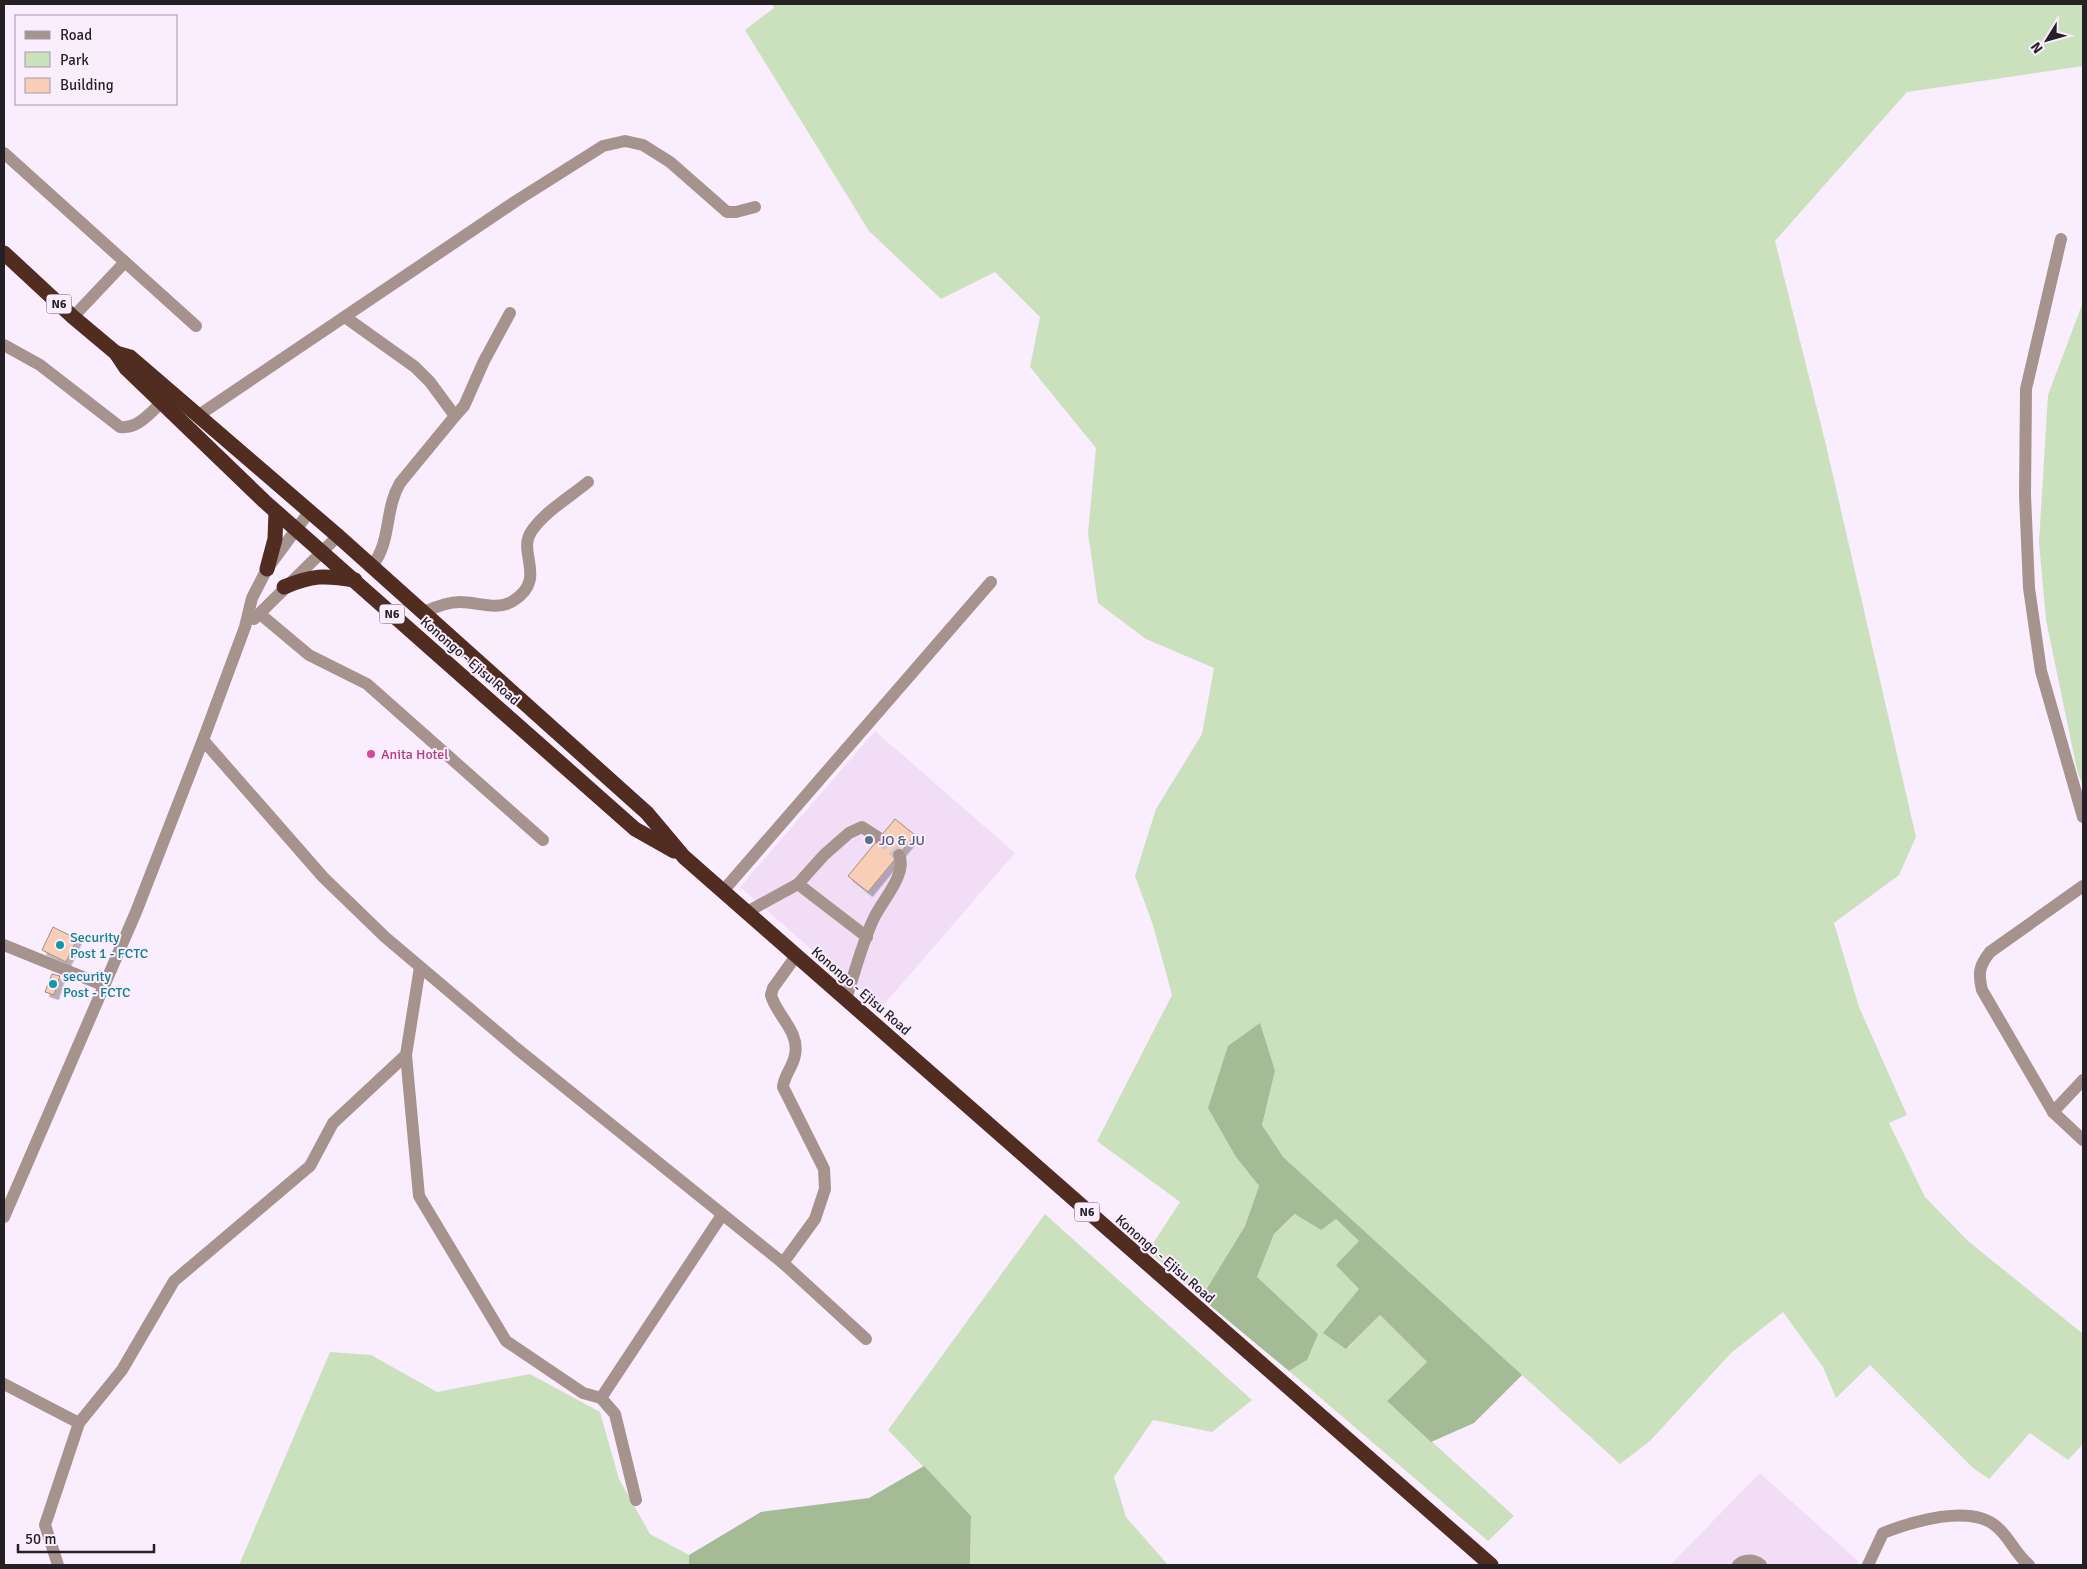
<svg xmlns="http://www.w3.org/2000/svg" width="2087" height="1569" viewBox="0 0 2087 1569" font-family="Signika,sans-serif">
  <defs>
    <filter id="shadow"><feDropShadow dx="4.5" dy="4.5" stdDeviation="0" flood-color="#0004"/></filter>
  </defs>
  <rect width="100%" height="100%" fill="#faedfd"/>
  <!-- built -->
  <g fill="#f2ddf7">
    <path d="M875,731L1015,853L880,1009L740,887Z"/>
    <path d="M1760,1473L1859,1562L1857,1565H1670Z"/>
  </g>
  <!-- green -->
  <g fill="#cbe1be">
    <path d="M772,4H2083V66L1907,92L1775,241L1826,445L1916,837L1899,875L1834,923L1859,1007L1907,1115L1889,1123L1925,1197L1968,1241L2083,1334V1444L2068,1460L2030,1433L1989,1479L1973,1468L1870,1365L1836,1398L1823,1367L1783,1312L1731,1353L1650,1441L1620,1464L1283,1158L1262,1125L1275,1071L1236,1157L1259,1186L1245,1226L1201,1298L1148,1251L1180,1202L1097,1141L1172,995L1153,925L1135,876L1156,809L1202,734L1214,668L1146,639L1098,603L1088,533L1096,448L1030,367L1040,317L995,272L941,299L869,231L745,30L774,8Z"/>
    <path d="M2083,302V786L2077,770L2046,620L2039,542L2048,395Z"/>
    <path d="M1045,1214L1252,1400L1212,1432L1153,1420L1114,1477L1126,1517L1168,1565H970L971,1516L888,1430Z"/>
    <path d="M1296,1214L1321,1230L1335,1218L1359,1241V1289L1347,1349L1380,1315L1427,1362L1387,1401L1514,1516L1488,1541L1289,1371L1307,1360L1257,1277L1274,1234Z"/>
    <path d="M330,1352L371,1355L437,1392L530,1374L600,1412L619,1479L650,1534L689,1555V1565H239Z"/>
  </g>
  <!-- forest -->
  <g fill="#a4bb96">
    <path d="M1260,1023L1275,1071L1262,1125L1283,1157L1522,1375L1474,1423L1431,1442L1387,1401L1427,1362L1380,1315L1346,1349L1323,1333L1359,1289L1336,1265L1359,1241L1336,1219L1321,1230L1295,1214L1274,1234L1257,1277L1318,1334L1307,1360L1289,1371L1201,1298L1245,1226L1259,1186L1236,1157L1208,1108L1228,1046Z"/>
    <path d="M924,1466L971,1516L970,1565H689V1555L761,1512L869,1498Z"/>
  </g>
  <!-- building -->
  <g fill="#f9ceb7" stroke="#a18b80" filter="url(#shadow)">
    <path d="M895,819L915,835L868,892L848,876Z"/>
    <path d="M53,927L77,939L66,962L42,950Z"/>
    <path d="M52,974L60,976L54,995L45,992Z"/>
  </g>
  <g fill="none" stroke-linecap="round" stroke-linejoin="round">
    <!-- minor-tunnel -->
    <path stroke="#cfc4d2" stroke-width="12" stroke-dasharray="12 6" stroke-linecap="butt" d="M879,838L899,855"/>
    <!-- minor -->
    <g stroke="#a7938d" stroke-width="12">
      <path d="M4,153L196,326"/>
      <path d="M2061,239L2026,389L2025,495L2029,588L2041,671L2083,817"/>
      <path d="M73,317L125,262"/>
      <path d="M345,317L415,367L430,382L455,416L400,483C384,510 392,541 372,566"/>
      <path d="M4,345L40,365L120,427C138,429 150,413 162,402"/>
      <path d="M199,415L516,201L603,146L625,141L643,145L670,162L727,212H736L755,207"/>
      <path d="M455,416L464,406L484,361L510,313"/>
      <path d="M424,612C435,607 448,602 460,602C478,602 497,611 513,601C548,579 517,553 531,532C544,512 570,497 588,482"/>
      <path d="M260,614L309,655L367,684L543,840"/>
      <path d="M254,619L338,536"/>
      <path d="M203,740L323,877L385,937L516,1048L783,1263L866,1339"/>
      <path d="M798,884L867,937"/>
      <path d="M2083,886L1990,952C1979,966 1978,973 1982,990L2053,1112L2083,1140"/>
      <path d="M723,891L991,582"/>
      <path d="M747,912L798,884L824,855L849,833L862,827L879,838"/>
      <path d="M4,945L105,986"/>
      <path d="M846,999C855,972 862,943 874,918C882,901 908,873 899,855"/>
      <path d="M406,1055L419,1196L506,1341L583,1393L601,1398L615,1414L636,1500"/>
      <path d="M2053,1112L2083,1080"/>
      <path d="M4,1217L136,912L203,740L245,627L252,598L267,569L309,512"/>
      <path d="M783,1263L815,1219L825,1189L824,1169L783,1087C784,1075 793,1067 795,1055C800,1031 776,1015 771,995L773,988L796,956"/>
      <path d="M4,1384L79,1423"/>
      <path d="M601,1398L722,1215"/>
      <path d="M58,1565L45,1525L79,1423L122,1370L174,1281L310,1166L333,1123L406,1055L420,967"/>
      <path d="M1738,1565C1744,1559 1754,1559 1761,1565"/>
      <path d="M1868,1565L1883,1533C1911,1522 1971,1503 1997,1527C2010,1538 2016,1555 2029,1565"/>
    </g>
    <!-- highway -->
    <g stroke="#502c21" stroke-width="15">
      <path d="M4,253L73,317L116,353L126,368L264,501L635,829L674,851"/>
      <path d="M116,353L130,357L338,536L647,813L684,857L1491,1565"/>
      <path d="M267,569L275,539L276,512"/>
      <path d="M284,587C312,575 325,575 355,580"/>
    </g>
  </g>
  <!-- markers -->
  <circle fill="#d1479c" stroke="#faedfd" stroke-width="2" cx="371" cy="754" r="5"/>
  <circle fill="#5c6f8a" stroke="#faedfd" stroke-width="2" cx="869" cy="840" r="5"/>
  <g fill="#0f9aa8" stroke="#faedfd" stroke-width="2">
    <circle cx="60" cy="945" r="5"/>
    <circle cx="53" cy="984" r="5"/>
  </g>
  <g text-anchor="middle" dominant-baseline="central" stroke-width="4" stroke-linejoin="round" paint-order="stroke">
    <!-- shield labels -->
    <g fill="#faedfd" stroke="#655d66" stroke-width="1">
      <rect x="46.5" y="294.5" width="25" height="19" rx="4"/>
      <rect x="379.5" y="604.5" width="25" height="19" rx="4"/>
      <rect x="1074.5" y="1202.5" width="25" height="19" rx="4"/>
    </g>
    <g font-size="12" font-weight="bold" fill="#251f26">
      <text x="59" y="304">N6</text>
      <text x="392" y="614">N6</text>
      <text x="1087" y="1212">N6</text>
    </g>
    <!-- street labels -->
    <g font-size="14" fill="#251f26" stroke="#faedfd">
      <text transform="translate(470 661) rotate(41)">Konongo - Ejisu Road</text>
      <text transform="translate(861 991) rotate(41)">Konongo - Ejisu Road</text>
      <text transform="translate(1165 1259) rotate(41)">Konongo - Ejisu Road</text>
    </g>
    <!-- hotel labels -->
    <g font-size="14" fill="#b23c85" stroke="#faedfd" text-anchor="start">
      <text x="381" y="754">Anita Hotel</text>
    </g>
    <!-- service labels -->
    <g font-size="14" fill="#4e5e75" stroke="#faedfd" text-anchor="start">
      <text x="879" y="840">JO &amp; JU</text>
    </g>
    <!-- culture labels -->
    <g font-size="14" fill="#0d838f" stroke="#faedfd" text-anchor="start">
      <text x="70" y="937">Security<tspan x="70" dy="16">Post 1 - FCTC</tspan></text>
      <text x="63" y="976">security<tspan x="63" dy="16">Post - FCTC</tspan></text>
    </g>
  </g>
  <!-- border -->
  <rect width="2087" height="1569" fill="none" stroke="#251f26" stroke-width="10"/>
  <!-- legend -->
  <rect x="15" y="15" width="162" height="90" fill="#faedfd" stroke="#a59ba7"/>
  <rect x="25" y="31" width="25" height="8" fill="#a7938d" stroke="#a59ba7"/>
  <text x="60" y="40" font-size="15" fill="#251f26">Road</text>
  <rect x="25" y="52" width="25" height="15" fill="#cbe1be" stroke="#a59ba7"/>
  <text x="60" y="65" font-size="15" fill="#251f26">Park</text>
  <rect x="25" y="78" width="25" height="15" fill="#f9ceb7" stroke="#a59ba7"/>
  <text x="60" y="90" font-size="15" fill="#251f26">Building</text>
  <!-- north arrow -->
  <g transform="translate(2047 40) rotate(233)" stroke="#faedfd" stroke-width="4" paint-order="stroke">
  <path d="M0-4L9 19L0 12L-9 19Z" fill="#251f26"/>
  <text y="-8" font-size="14" font-weight="bold" text-anchor="middle" fill="#251f26">N</text>
  </g>
  <!-- scale -->
  <path d="M18 1544v8h136v-8" fill="none" stroke="#251f26" stroke-width="2.5"/>
  <text x="25" y="1544" font-size="15" fill="#251f26" stroke="#faedfd" stroke-width="4" paint-order="stroke">50 m</text>
</svg>
